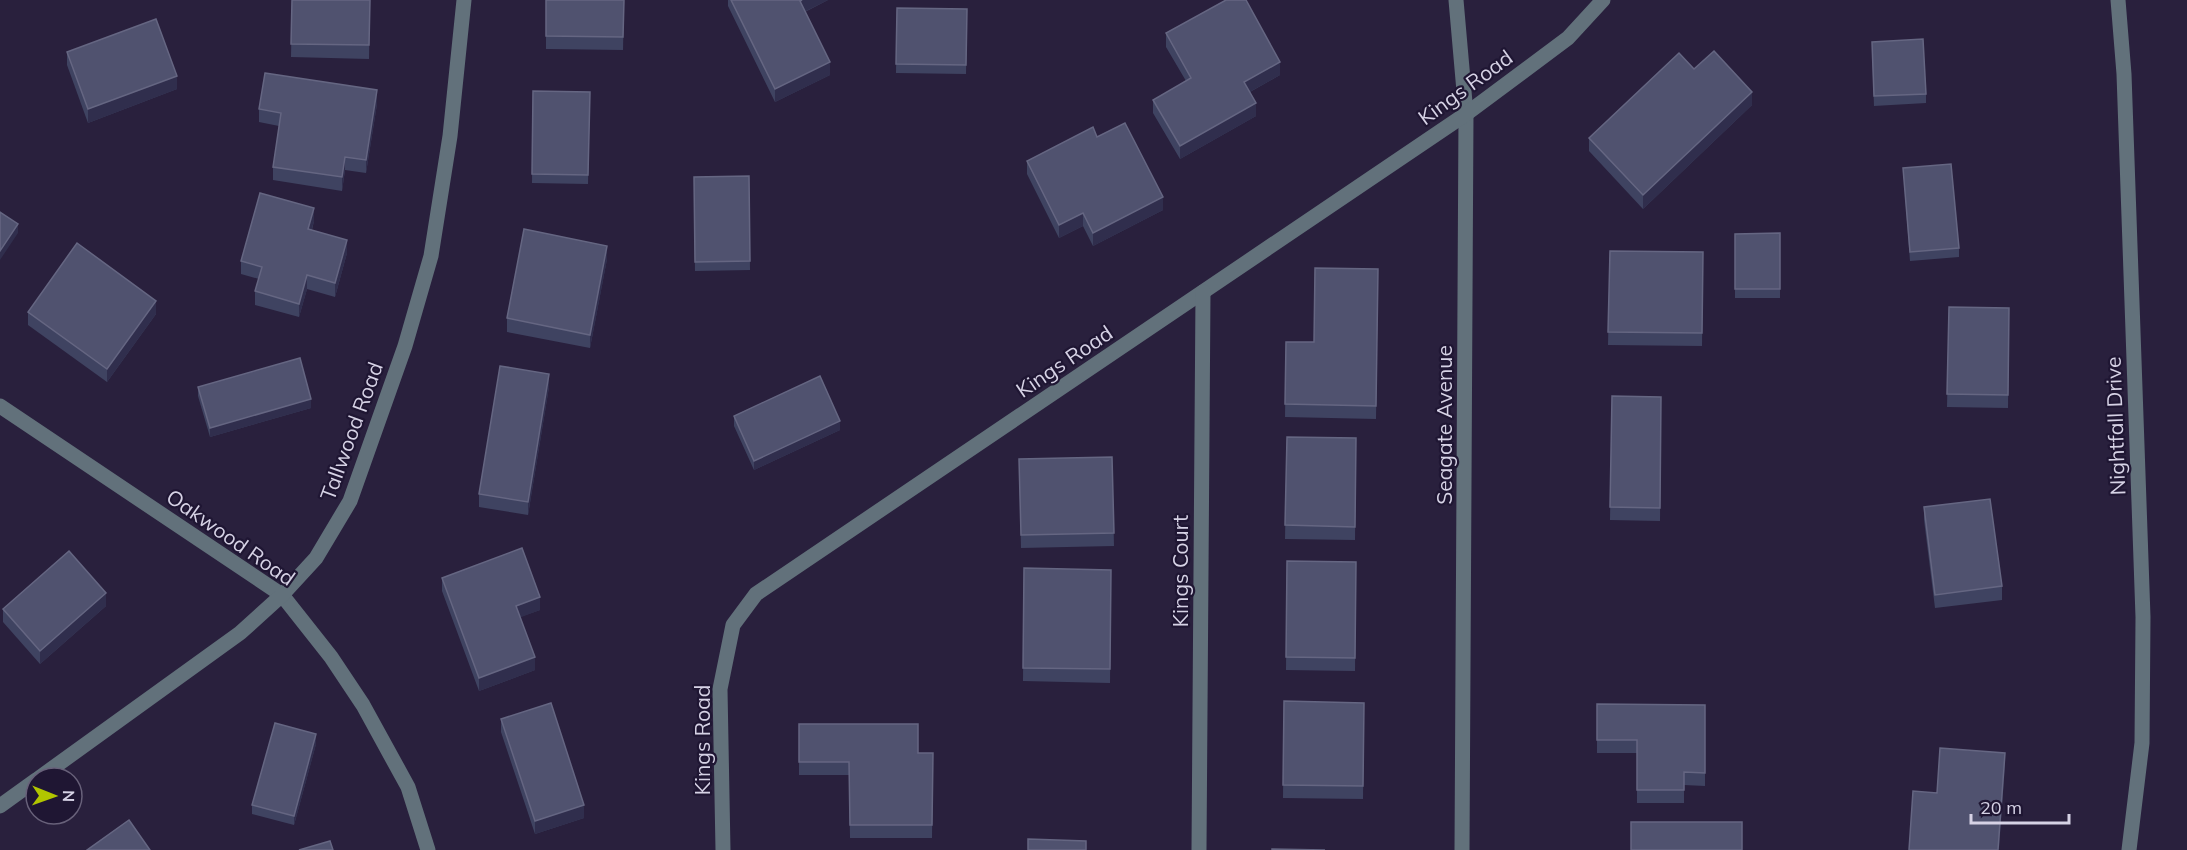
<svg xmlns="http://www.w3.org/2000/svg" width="2187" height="850" viewBox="0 0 2187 850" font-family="Mulish,sans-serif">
  <rect width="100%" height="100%" fill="#29203d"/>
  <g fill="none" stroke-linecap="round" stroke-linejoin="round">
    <!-- minor -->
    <g stroke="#62717b" stroke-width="15">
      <path d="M1456,0L1466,114L1462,850"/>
      <path d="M2118,0L2124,74L2143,617L2142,743L2129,850"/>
      <path d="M0,406L282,595L331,657L363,705L408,787L428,850"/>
      <path d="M39,778L240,633L282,595L316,558L350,501L405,346L431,256L450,136L464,0"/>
      <path d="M0,806L36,780"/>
      <path d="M723,850L720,689L733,625L756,594L1466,114L1568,38L1603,0"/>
      <path d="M1199,850L1203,292"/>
    </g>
  </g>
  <!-- wall -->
  <g fill="#3f4361">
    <path d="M292,0H370L369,59L291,57Z"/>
    <path d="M546,0H624L623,50L546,49Z"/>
    <path d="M728,0H828L805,12L830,75L775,102L728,6Z"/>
    <path d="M897,8L967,9L966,74L896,73Z"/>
    <path d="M1166,33L1280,75L1250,92L1256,116L1180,159L1153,113V100L1186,81L1166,47Z"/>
    <path d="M1872,51L1926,94V103L1874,106Z"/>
    <path d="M67,52L177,89L88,123L67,65Z"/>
    <path d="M1694,69L1752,105L1643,209L1589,151V138Z"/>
    <path d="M533,91L590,92L588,184L532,183Z"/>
    <path d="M377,104L366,173L345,170L342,191L273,180V167L279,126L259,122V109Z"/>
    <path d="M1097,137L1163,210L1093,246L1083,226L1059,238L1027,174V161Z"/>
    <path d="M1903,168L1959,248V257L1910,261Z"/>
    <path d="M749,176L750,270L695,271L694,177Z"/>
    <path d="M314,221L312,230L347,253L335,297L307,289L299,317L255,305V291L259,279L241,274V261Z"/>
    <path d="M1780,233V298H1735V234Z"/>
    <path d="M1610,251L1703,252L1702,346L1608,345Z"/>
    <path d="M607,259L590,348L507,332V318Z"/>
    <path d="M1378,269L1376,419L1285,417L1286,342H1314Z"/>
    <path d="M1949,307L2009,308L2008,408L1947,407Z"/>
    <path d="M28,312L156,314L107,382L28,325Z"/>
    <path d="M198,387L311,408L210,437L198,396Z"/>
    <path d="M549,387L528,515L479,507V494Z"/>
    <path d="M1612,396L1661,397L1660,521L1610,520Z"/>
    <path d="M734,416L840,430L754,470L734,426Z"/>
    <path d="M1287,437L1356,438L1355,540L1285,539Z"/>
    <path d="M1112,457L1114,546L1021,548L1019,459Z"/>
    <path d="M1924,507L2002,586V600L1935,608L1924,520Z"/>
    <path d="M1287,561L1356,562L1355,671L1286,670Z"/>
    <path d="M1024,568L1111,570L1110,683L1023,681Z"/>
    <path d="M442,578L540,610L520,617L535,670L479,691L442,591Z"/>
    <path d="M106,606L40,664L3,622V609Z"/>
    <path d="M1284,701L1364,703L1363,799L1283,798Z"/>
    <path d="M1597,704L1705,705V786L1684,785V803H1637V753H1597Z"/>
    <path d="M501,719L584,818L535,834L501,732Z"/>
    <path d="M799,724L918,753H933L932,838H850L849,775H799Z"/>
    <path d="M316,744L294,825L252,814V805Z"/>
  </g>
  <!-- shaded-wall -->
  <g fill="#302e4d">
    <path d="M802,0H828L800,14V1Z"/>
    <path d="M830,62V75L775,102V89Z"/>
    <path d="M1280,62V75L1244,95V82Z"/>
    <path d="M177,76V89L88,123V109Z"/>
    <path d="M377,90V104L366,173V160Z"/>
    <path d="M1752,92V105L1643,209V195Z"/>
    <path d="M1256,103V116L1180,159V146Z"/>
    <path d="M345,157V170L342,191V177Z"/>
    <path d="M1163,197V210L1093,246V233Z"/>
    <path d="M314,208V221L308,242V229Z"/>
    <path d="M1083,213V226L1059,238V225Z"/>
    <path d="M18,224V233L0,260V251Z"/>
    <path d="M347,240V253L335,297V283Z"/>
    <path d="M607,246V259L590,348V335Z"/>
    <path d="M307,275V289L299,317V304Z"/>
    <path d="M156,301V314L107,382V369Z"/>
    <path d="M549,374V387L528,515V502Z"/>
    <path d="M311,399V408L210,437V428Z"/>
    <path d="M840,421V430L754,470V461Z"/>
    <path d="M106,593V606L40,664V651Z"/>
    <path d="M540,597V610L516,619V606Z"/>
    <path d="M535,657V670L479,691V678Z"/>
    <path d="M316,734V744L294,825V816Z"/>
    <path d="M2005,753V766L1999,850H1998Z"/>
    <path d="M584,805V818L535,834V821Z"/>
  </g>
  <!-- building -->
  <g fill="#50526f" stroke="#656682" stroke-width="1.5">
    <path d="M292,0H370L369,45L291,44Z"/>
    <path d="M546,0H624L623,37L546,36Z"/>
    <path d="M731,0H802L800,1L830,62L775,89Z"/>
    <path d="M1226,0H1246L1280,62L1244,82L1256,103L1180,146L1153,100L1191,78L1166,33Z"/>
    <path d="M897,8L967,9L966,65L896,64Z"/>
    <path d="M156,19L177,76L88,109L67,52Z"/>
    <path d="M1923,39L1926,94L1874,96L1872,42Z"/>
    <path d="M1714,51L1752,92L1643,195L1589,138L1679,53L1694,69Z"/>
    <path d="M265,73L377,90L366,160L345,157L342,177L273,167L281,113L259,109Z"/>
    <path d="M533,91L590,92L588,175L532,174Z"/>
    <path d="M1125,123L1163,197L1093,233L1083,213L1059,225L1027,161L1093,127L1097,137Z"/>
    <path d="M1951,164L1959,248L1910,252L1903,168Z"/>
    <path d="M749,176L750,261L695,262L694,177Z"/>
    <path d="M260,193L314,208L308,229L347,240L335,283L307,275L299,304L255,291L262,267L241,261Z"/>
    <path d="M0,212L18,224L0,251Z"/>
    <path d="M524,229L607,246L590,335L507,318Z"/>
    <path d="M1780,233V289H1735V234Z"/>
    <path d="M77,243L156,301L107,369L28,312Z"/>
    <path d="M1610,251L1703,252L1702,333L1608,332Z"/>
    <path d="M1315,268L1378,269L1376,406L1285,404L1286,342H1314Z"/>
    <path d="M1949,307L2009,308L2008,395L1947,394Z"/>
    <path d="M300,358L311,399L210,428L198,387Z"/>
    <path d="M500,366L549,374L528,502L479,494Z"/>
    <path d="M820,376L840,421L754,461L734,416Z"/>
    <path d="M1612,396L1661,397L1660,508L1610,507Z"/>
    <path d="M1287,437L1356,438L1355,527L1285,525Z"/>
    <path d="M1112,457L1114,533L1021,535L1019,459Z"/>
    <path d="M1990,499L2002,586L1935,595L1924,507Z"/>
    <path d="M522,548L540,597L516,606L535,657L479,678L442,578Z"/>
    <path d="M69,551L106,593L40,651L3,609Z"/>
    <path d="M1287,561L1356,562L1355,658L1286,657Z"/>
    <path d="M1024,568L1111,570L1110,669L1023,668Z"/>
    <path d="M1284,701L1364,703L1363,786L1283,785Z"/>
    <path d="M551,703L584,805L535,821L501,719Z"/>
    <path d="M1597,704L1705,705V773L1684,772V790H1637V740H1597Z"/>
    <path d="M275,723L316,734L294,816L252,805Z"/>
    <path d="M799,724H918V753H933L932,825H850L849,762H799Z"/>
    <path d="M1940,748L2005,753L1998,850H1909L1913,791L1937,793Z"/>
    <path d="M129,820L150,850H87Z"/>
    <rect x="1631" y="822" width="111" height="28"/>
    <path d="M1028,839L1086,841V850H1028Z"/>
    <path d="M330,841L333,850H299Z"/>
    <path d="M1272,849L1325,850H1272Z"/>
  </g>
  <g text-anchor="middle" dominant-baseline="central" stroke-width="4.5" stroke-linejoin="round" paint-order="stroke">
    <!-- street labels -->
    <g font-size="21" fill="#d6d2e5" stroke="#1f1633">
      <text transform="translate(1465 87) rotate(-36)">Kings Road</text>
      <text transform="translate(1064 361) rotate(-34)">Kings Road</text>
      <text transform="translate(1444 425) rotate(-90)">Seagate Avenue</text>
      <text transform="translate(2115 426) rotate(-92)">Nightfall Drive</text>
      <text transform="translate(351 431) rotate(-70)">Tallwood Road</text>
      <text transform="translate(231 537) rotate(35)">Oakwood Road</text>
      <text transform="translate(1180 571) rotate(-90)">Kings Court</text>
      <text transform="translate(702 740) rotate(-90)">Kings Road</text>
    </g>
  </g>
  <!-- north arrow -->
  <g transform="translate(54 796) rotate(91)"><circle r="28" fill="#1f1633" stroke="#68617a" stroke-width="1.5"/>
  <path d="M0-4.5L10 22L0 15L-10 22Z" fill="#b1c500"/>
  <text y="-9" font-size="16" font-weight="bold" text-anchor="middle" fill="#d6d2e5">N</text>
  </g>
  <!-- scale -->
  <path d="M1971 814v9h98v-9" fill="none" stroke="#d6d2e5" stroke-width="3"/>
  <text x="1980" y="814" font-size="18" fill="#d6d2e5" stroke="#1f1633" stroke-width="4.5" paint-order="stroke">20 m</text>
</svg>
